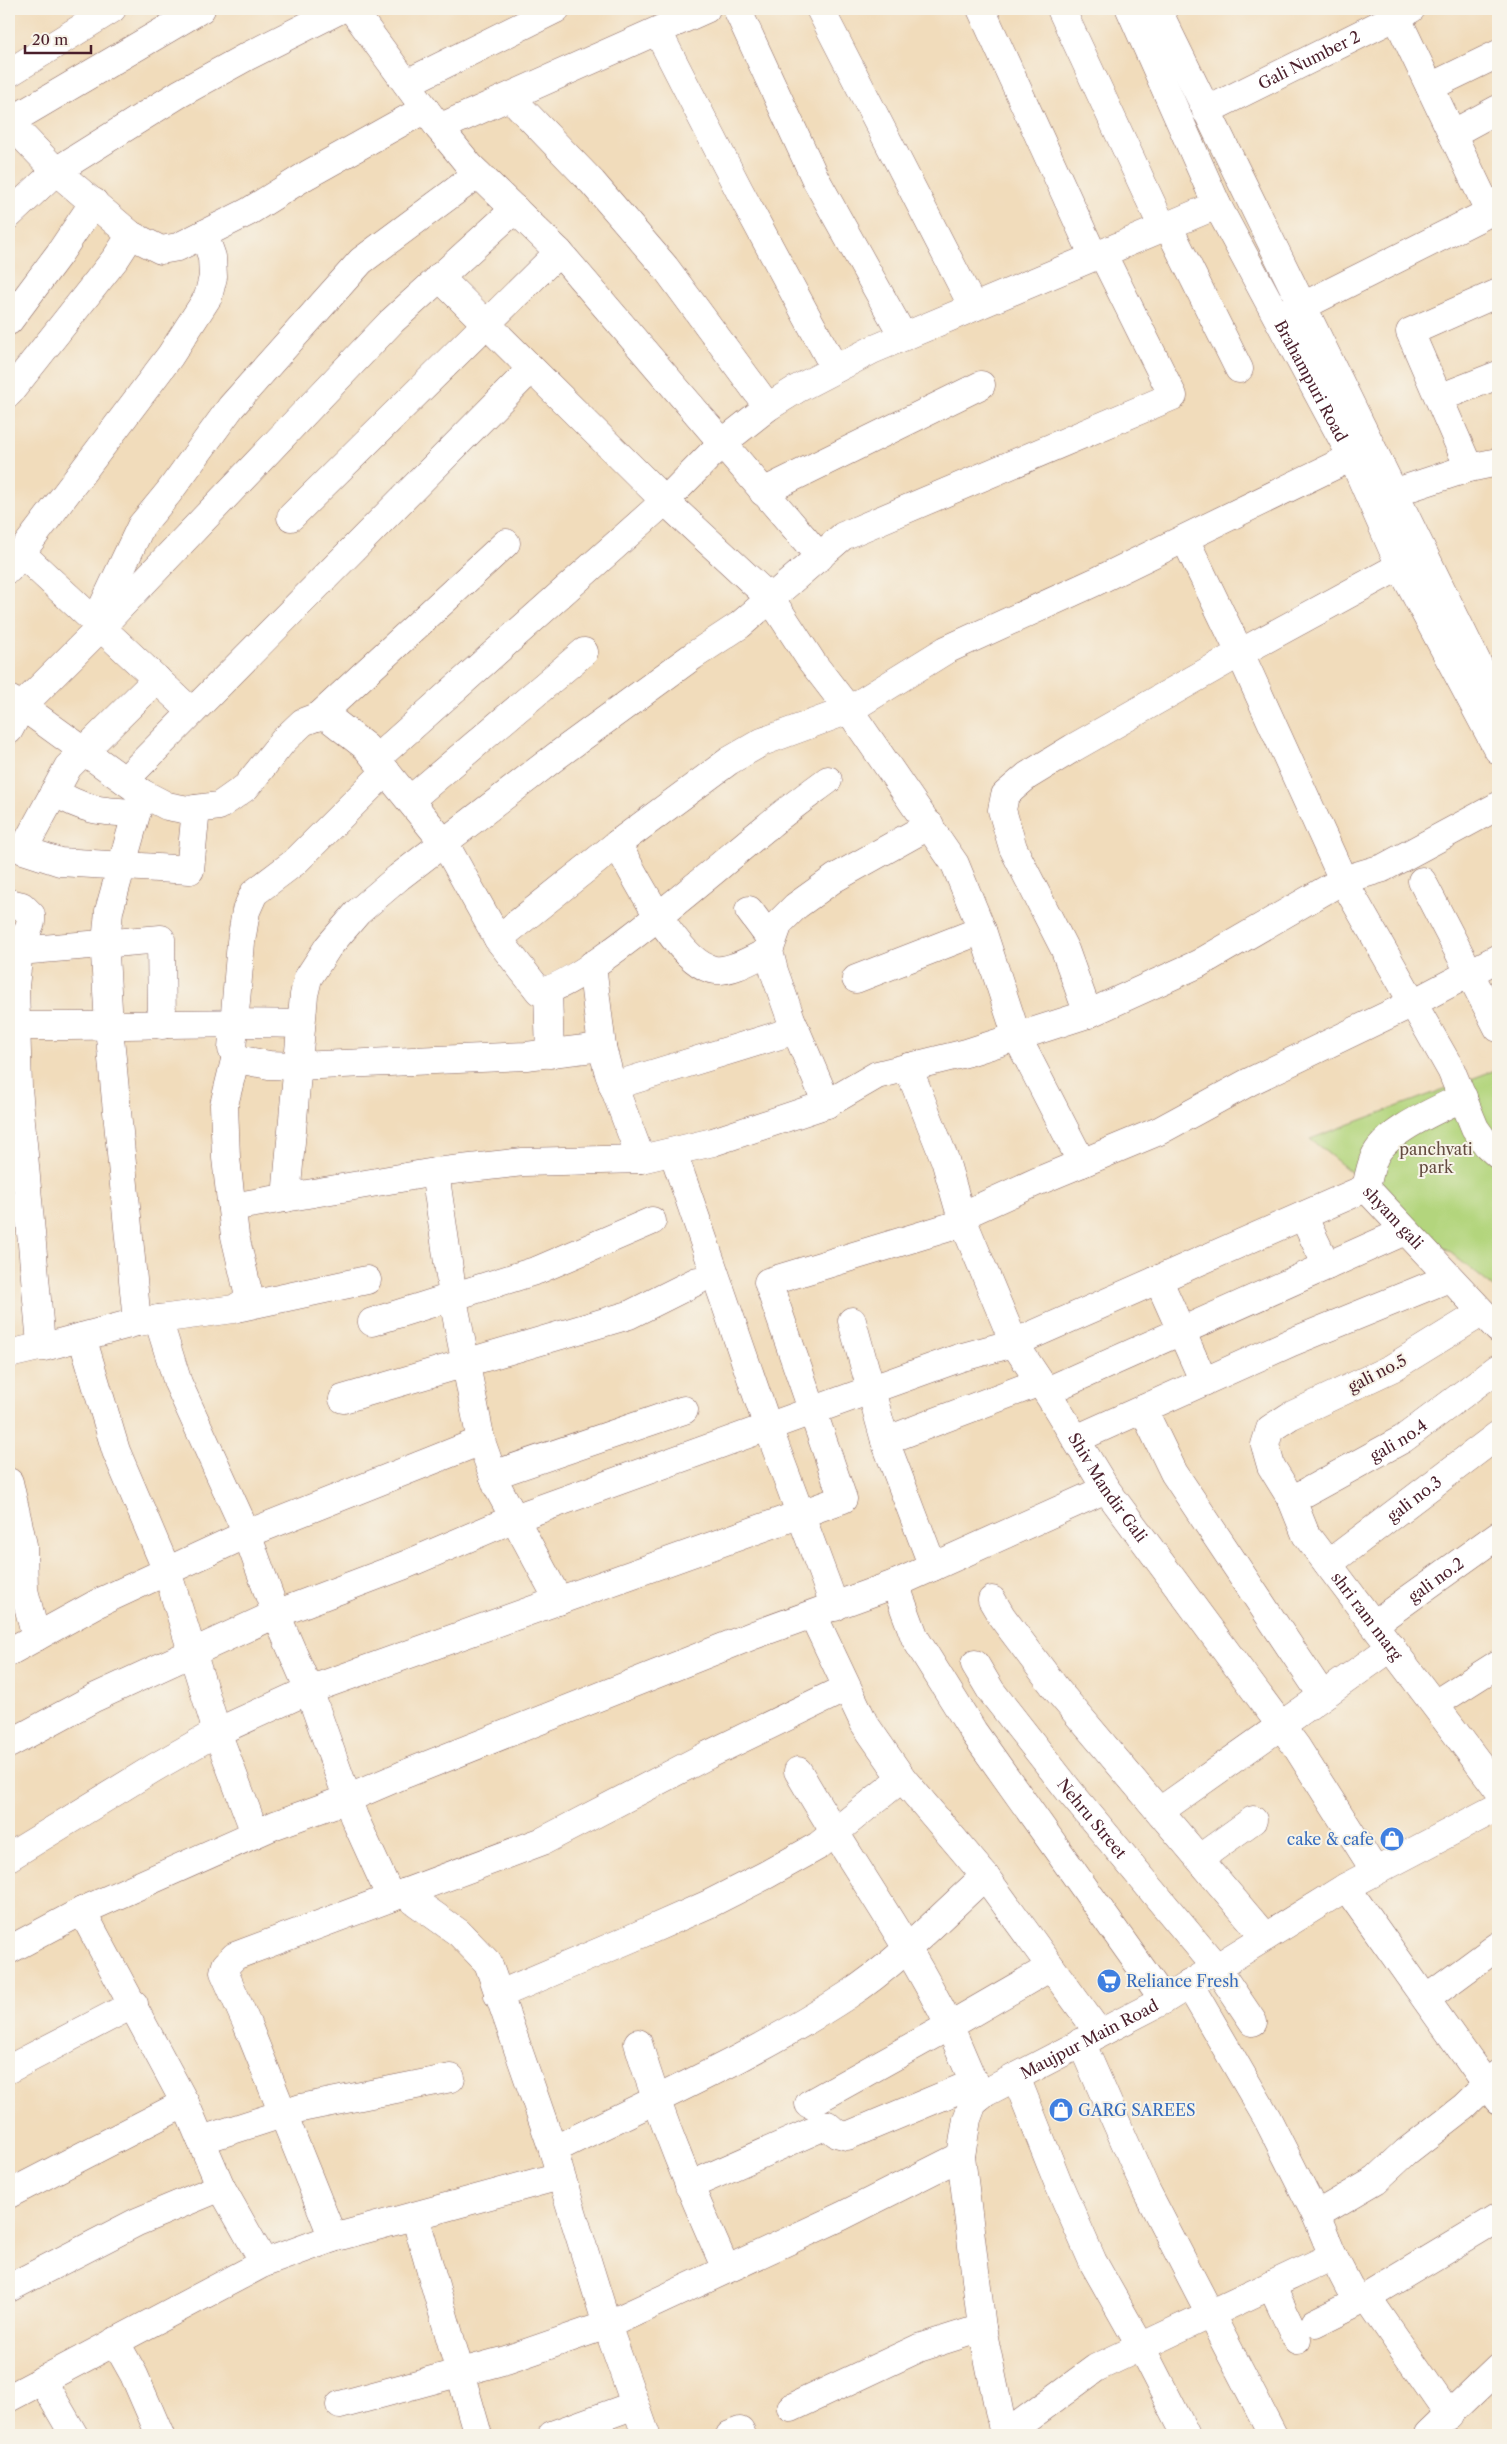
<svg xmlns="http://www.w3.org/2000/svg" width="1507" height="2444" viewBox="0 0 1507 2444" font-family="'Libre Caslon Text',serif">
  <rect width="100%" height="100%" fill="#f7f3e8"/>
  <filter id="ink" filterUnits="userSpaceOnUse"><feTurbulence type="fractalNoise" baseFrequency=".02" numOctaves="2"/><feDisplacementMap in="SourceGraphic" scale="10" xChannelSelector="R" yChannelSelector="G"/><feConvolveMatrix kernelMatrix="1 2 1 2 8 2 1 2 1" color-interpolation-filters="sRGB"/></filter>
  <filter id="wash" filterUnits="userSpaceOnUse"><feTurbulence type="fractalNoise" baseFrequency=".0096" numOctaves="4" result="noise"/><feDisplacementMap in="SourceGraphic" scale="20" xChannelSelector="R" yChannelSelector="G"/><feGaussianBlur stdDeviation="1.12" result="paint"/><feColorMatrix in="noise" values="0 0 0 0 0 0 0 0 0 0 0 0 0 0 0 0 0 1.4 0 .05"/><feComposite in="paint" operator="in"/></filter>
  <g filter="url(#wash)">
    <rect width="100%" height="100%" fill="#f1dcbb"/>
    <!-- green -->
    <path fill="#b3d57d" stroke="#7e7a54" d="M1498,1069V1291L1310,1139Z"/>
  </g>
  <g filter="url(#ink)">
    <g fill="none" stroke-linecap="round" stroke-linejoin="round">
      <defs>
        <g id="minor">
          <path d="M352,9L439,128L470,166L559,252L820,557"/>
          <path d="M737,9L815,178L903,336"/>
          <path d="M820,9L973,307"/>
          <path d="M981,9L1094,257"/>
          <path d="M1061,9L1163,228"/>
          <path id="s1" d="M1130,9L1217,205L1352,457L1400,566L1498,750"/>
          <path d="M1157,9L1498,705"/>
          <path d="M1396,16L1489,211"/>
          <path d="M658,32L739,190L835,369"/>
          <path d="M9,73L112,9"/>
          <path d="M407,83L556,9"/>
          <path d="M1430,87L1498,54"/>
          <path d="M510,97L592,182L665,267L768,407"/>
          <path id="s2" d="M1206,111L1411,9"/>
          <path d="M9,122L56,171L131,235L161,250L178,247L248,212L307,175L425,109"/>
          <path d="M9,122L201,9"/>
          <path d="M439,128L706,9"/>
          <path d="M1452,134L1498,109"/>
          <path d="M9,215L56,171L179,94L246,57L341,9"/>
          <path d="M1168,226L1239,369"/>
          <path d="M439,277L665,501L771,599L812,662L849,710L955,864L982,930L1017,1037L1082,1163"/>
          <path d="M1283,313L1301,307L1498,208"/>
          <path d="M9,321L59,254L94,202"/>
          <path d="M9,393L116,258L131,235"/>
          <path d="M1439,398L1498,375"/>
          <path d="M1469,468L1410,332L1498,293"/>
          <path d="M763,492L981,385"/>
          <path d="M1393,493L1469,468L1498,462"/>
          <path d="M291,517L559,252"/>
          <path d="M1185,539L1240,653L1343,880L1451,1070L1475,1128L1487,1145L1498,1155"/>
          <path d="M21,553L192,712"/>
          <path d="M9,569L170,356L208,297L213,277L212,257L204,234"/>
          <path d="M96,621L141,526L169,492L231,407L361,261L478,174"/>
          <path d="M157,679L68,767L23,850L60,862L190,870L196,809"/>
          <path d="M9,699L22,706L142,793L167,806L188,810L219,806L246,787L284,740L303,722L324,714L366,747L445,844L498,939L539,991C576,993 731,855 768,826C787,810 808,795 828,780"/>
          <path d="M318,717L506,543"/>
          <path d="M9,730L22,706L101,627L392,321L515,209"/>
          <path d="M376,759L665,501L721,444L768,407L797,389L872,350L1217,205"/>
          <path d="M386,771L295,862L254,893L246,911L241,942L232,1049L236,1056L242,1060L269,1065L297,1066L526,1056L602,1047"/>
          <path d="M125,780L531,369"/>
          <path d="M54,792C86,811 100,811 136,813"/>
          <path d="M410,800L584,652"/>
          <path d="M617,844C635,875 678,965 715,970C732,972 754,958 769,951"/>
          <path d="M1422,881L1498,1028"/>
          <path d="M9,903L22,906L31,915V922L19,951L15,986L18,1088L41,1344L44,1347L137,1322L234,1309L247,1301L248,1292L235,1236L226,1158L224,1105L236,1056"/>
          <path d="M749,910L772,941"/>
          <path d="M498,939L617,844L729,761L762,742L849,710L946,650L1095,582L1352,457"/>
          <path d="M9,950L19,951L161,939L162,1025"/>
          <path d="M592,965L602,1047L609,1074L641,1159"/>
          <path d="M856,979L982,930"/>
          <path d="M548,991L550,1054"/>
          <path d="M1088,1014L1065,950L1013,848L1002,810L1005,795L1027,776L1073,748L1240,653L1400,566"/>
          <path d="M17,1026C112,1027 206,1021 301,1024"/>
          <path id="s3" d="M908,1067L945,1160L961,1216L1014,1343L1050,1397L1106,1489L1296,1746L1375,1871"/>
          <path d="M613,1086L796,1030"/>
          <path id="s4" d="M1463,1097C1438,1110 1385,1131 1374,1158C1370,1168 1368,1179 1366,1188L1498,1329"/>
          <path d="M827,1104L791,1019L774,971L769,951L779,923L796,906L835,878L930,825"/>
          <path d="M673,1152L768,1427L835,1607"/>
          <path d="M435,1172L454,1304L481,1441L497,1486L559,1601"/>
          <path d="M286,1198L304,995L308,978L328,947L358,912L399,877L559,754L693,656L740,625L843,536L1173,396L1102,253"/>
          <path d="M232,1207L435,1172L523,1162L641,1159L713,1142L827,1104L877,1075L966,1053L1088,1014L1198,964L1343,880L1383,868L1498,806"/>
          <path d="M961,1216L1036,1182L1159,1131L1249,1082L1413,1003L1498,958"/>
          <path d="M1303,1216L1327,1266"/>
          <path d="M1158,1279L1204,1382"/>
          <path d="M241,1307L367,1280"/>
          <path id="s5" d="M1481,1313L1392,1368L1290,1416L1270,1429L1265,1445L1271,1466L1292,1500L1306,1535L1498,1789"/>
          <path d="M158,1319L178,1383L247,1534L276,1614L309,1690L354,1817L391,1898"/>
          <path d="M852,1321L885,1441"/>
          <path d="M137,1322L109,1027L105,954L109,911L142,793"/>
          <path d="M372,1322L538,1270L652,1221"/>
          <path d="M82,1337L116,1451L167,1571L217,1732L255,1833"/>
          <path d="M9,1354L43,1346"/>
          <path d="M1047,1391L1405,1231"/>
          <path d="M343,1399L629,1315L697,1281"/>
          <path d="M1143,1409L1174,1473L1322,1695"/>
          <path d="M1076,1439L1292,1342L1449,1278"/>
          <path d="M493,1475L684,1410"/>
          <path d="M9,1482L23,1545L24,1590L36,1637"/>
          <path id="s6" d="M1292,1500L1403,1439L1498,1368"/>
          <path id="s7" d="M1328,1564L1498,1435"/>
          <path d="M933,1567L885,1441L1040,1382"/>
          <path d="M895,1584L915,1638L973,1731L1164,2000"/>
          <path d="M992,1600L1002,1617L1057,1690L1265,1937"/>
          <path d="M813,1615L864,1723L902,1778L985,1876L1099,2033"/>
          <path id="s8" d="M1374,1624L1498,1535"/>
          <path d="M9,1652L98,1603L247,1534L481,1441"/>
          <path id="s9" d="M975,1664L991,1691L1070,1792L1216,1967L1253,2022"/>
          <path d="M1435,1704L1498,1664"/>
          <path d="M9,1744L94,1698L276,1614L405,1565L515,1518L959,1358L1014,1343L1366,1188"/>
          <path d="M798,1771C847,1857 907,1939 950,2027C960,2050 970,2074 980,2097"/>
          <path d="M1160,1811L1392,1647"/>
          <path d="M9,1857L154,1768L217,1732L309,1690L843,1499L768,1282L963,1223"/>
          <path d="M1200,1858L1253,1820"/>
          <path d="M1346,1887L1498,2101"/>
          <path d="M403,1893L459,1933L488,1963L553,2150L607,2325L646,2435"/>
          <path d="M82,1911L185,2103L221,2187L264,2263"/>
          <path d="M9,1950L82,1911L275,1825L347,1799L405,1774L754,1635L895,1584L1106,1489"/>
          <path d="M1189,1984L1267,2118L1316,2215L1333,2256L1349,2287L1357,2297H1367L1498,2218"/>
          <path d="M498,1995L632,1938L711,1903L766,1875L818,1846L902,1778"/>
          <path d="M1426,1999L1498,1946"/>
          <path d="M1081,2042L1146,2190L1273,2435"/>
          <path d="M638,2043C661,2121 693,2195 726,2269"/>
          <path d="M9,2069L134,2004"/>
          <path d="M1016,2077L1059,2185L1093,2262L1141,2347L1186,2435"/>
          <path d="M809,2104L949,2026L1051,1967"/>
          <path d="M201,2140L301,2108L451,2078"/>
          <path d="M553,2150C651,2101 755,2056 848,1995C898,1962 940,1917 985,1876"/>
          <path d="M689,2186L827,2125L836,2133L847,2136L974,2083"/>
          <path d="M9,2194L185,2103"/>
          <path d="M1316,2215L1376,2180L1406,2152L1464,2107L1498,2074"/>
          <path d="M415,2216L478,2435"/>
          <path d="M333,2238L247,2024L224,1972L226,1965L235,1956L543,1841L708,1755L846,1688"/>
          <path d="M1271,2285L1297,2340"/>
          <path d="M9,2288L137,2222L221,2187"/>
          <path d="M1315,2323L1367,2297L1450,2417"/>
          <path d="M115,2341L134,2375L160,2435"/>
          <path d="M42,2380L74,2435"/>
          <path d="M9,2398L264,2263L333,2238L560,2176"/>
          <path d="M340,2405L506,2360L607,2325L842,2216L961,2156"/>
          <path d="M791,2408L919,2348L982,2328"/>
          <path d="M552,2435L635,2405"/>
          <path d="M730,2435L740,2431L742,2435"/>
          <path id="s10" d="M1004,2435L982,2328L961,2156L967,2119L973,2103L985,2093L1164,2000L1346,1887L1498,1807"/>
          <path d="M1005,2435L1096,2368L1333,2256"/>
          <path d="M1428,2435L1498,2368"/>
        </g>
      </defs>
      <!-- minor casing -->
      <use href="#minor" stroke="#84615d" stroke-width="29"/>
      <!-- minor -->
      <use href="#minor" stroke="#fff" stroke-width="28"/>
    </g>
  </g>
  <!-- icons -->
  <defs>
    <symbol id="shop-disc" viewBox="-11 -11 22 22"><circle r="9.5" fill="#3f7fe0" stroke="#f7f3e8"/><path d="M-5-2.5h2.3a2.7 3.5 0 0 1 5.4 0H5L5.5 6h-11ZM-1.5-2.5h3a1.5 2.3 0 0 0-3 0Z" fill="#fff"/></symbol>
    <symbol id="supermarket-disc" viewBox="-11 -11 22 22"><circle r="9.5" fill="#3f7fe0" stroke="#f7f3e8"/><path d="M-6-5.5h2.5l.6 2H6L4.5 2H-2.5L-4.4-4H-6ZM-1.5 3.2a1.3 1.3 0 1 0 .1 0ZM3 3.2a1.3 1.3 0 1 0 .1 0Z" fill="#fff"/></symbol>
  </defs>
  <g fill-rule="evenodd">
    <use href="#shop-disc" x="1378" y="1825" width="28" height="28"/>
    <use href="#supermarket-disc" x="1095" y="1967" width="28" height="28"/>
    <use href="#shop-disc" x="1047" y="2096" width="28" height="28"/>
  </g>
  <g text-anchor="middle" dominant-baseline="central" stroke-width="4" stroke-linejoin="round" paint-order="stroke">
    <!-- street labels -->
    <g font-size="16" fill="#4a1f2b" stroke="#f7f3e8">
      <text stroke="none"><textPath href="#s2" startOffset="115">Gali Number 2</textPath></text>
      <text stroke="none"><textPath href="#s1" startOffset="414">Brahampuri Road</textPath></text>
      <text stroke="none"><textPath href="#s4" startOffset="181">shyam gali</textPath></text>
      <text transform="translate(1377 1373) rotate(-27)">gali no.5</text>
      <text stroke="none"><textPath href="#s6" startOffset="122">gali no.4</textPath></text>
      <text stroke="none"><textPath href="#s3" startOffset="468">Shiv Mandir Gali</textPath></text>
      <text stroke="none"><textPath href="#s7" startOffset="108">gali no.3</textPath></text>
      <text stroke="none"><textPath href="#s8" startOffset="76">gali no.2</textPath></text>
      <text stroke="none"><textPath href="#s5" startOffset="459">shri ram marg</textPath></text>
      <text stroke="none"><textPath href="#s9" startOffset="194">Nehru Street</textPath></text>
      <text stroke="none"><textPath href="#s10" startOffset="470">Maujpur Main Road</textPath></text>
    </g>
    <!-- park labels -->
    <g font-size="16" fill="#644c40" stroke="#f7f3e8">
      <text x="1436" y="1149">panchvati<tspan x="1436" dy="18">park</tspan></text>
    </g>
    <!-- shop labels -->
    <g font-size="16" fill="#366cbe" stroke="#f7f3e8" text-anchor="start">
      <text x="1374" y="1839" text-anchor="end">cake &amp; cafe</text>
      <text x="1126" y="1981">Reliance Fresh</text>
      <text x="1078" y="2110">GARG SAREES</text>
    </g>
  </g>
  <!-- margin -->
  <rect width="1507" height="2444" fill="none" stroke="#f7f3e8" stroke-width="30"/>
  <!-- scale -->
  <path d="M25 45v8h66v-8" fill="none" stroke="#4a1f2b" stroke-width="2.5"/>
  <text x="32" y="45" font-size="15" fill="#4a1f2b" stroke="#f7f3e8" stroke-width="4" paint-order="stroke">20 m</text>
</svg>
